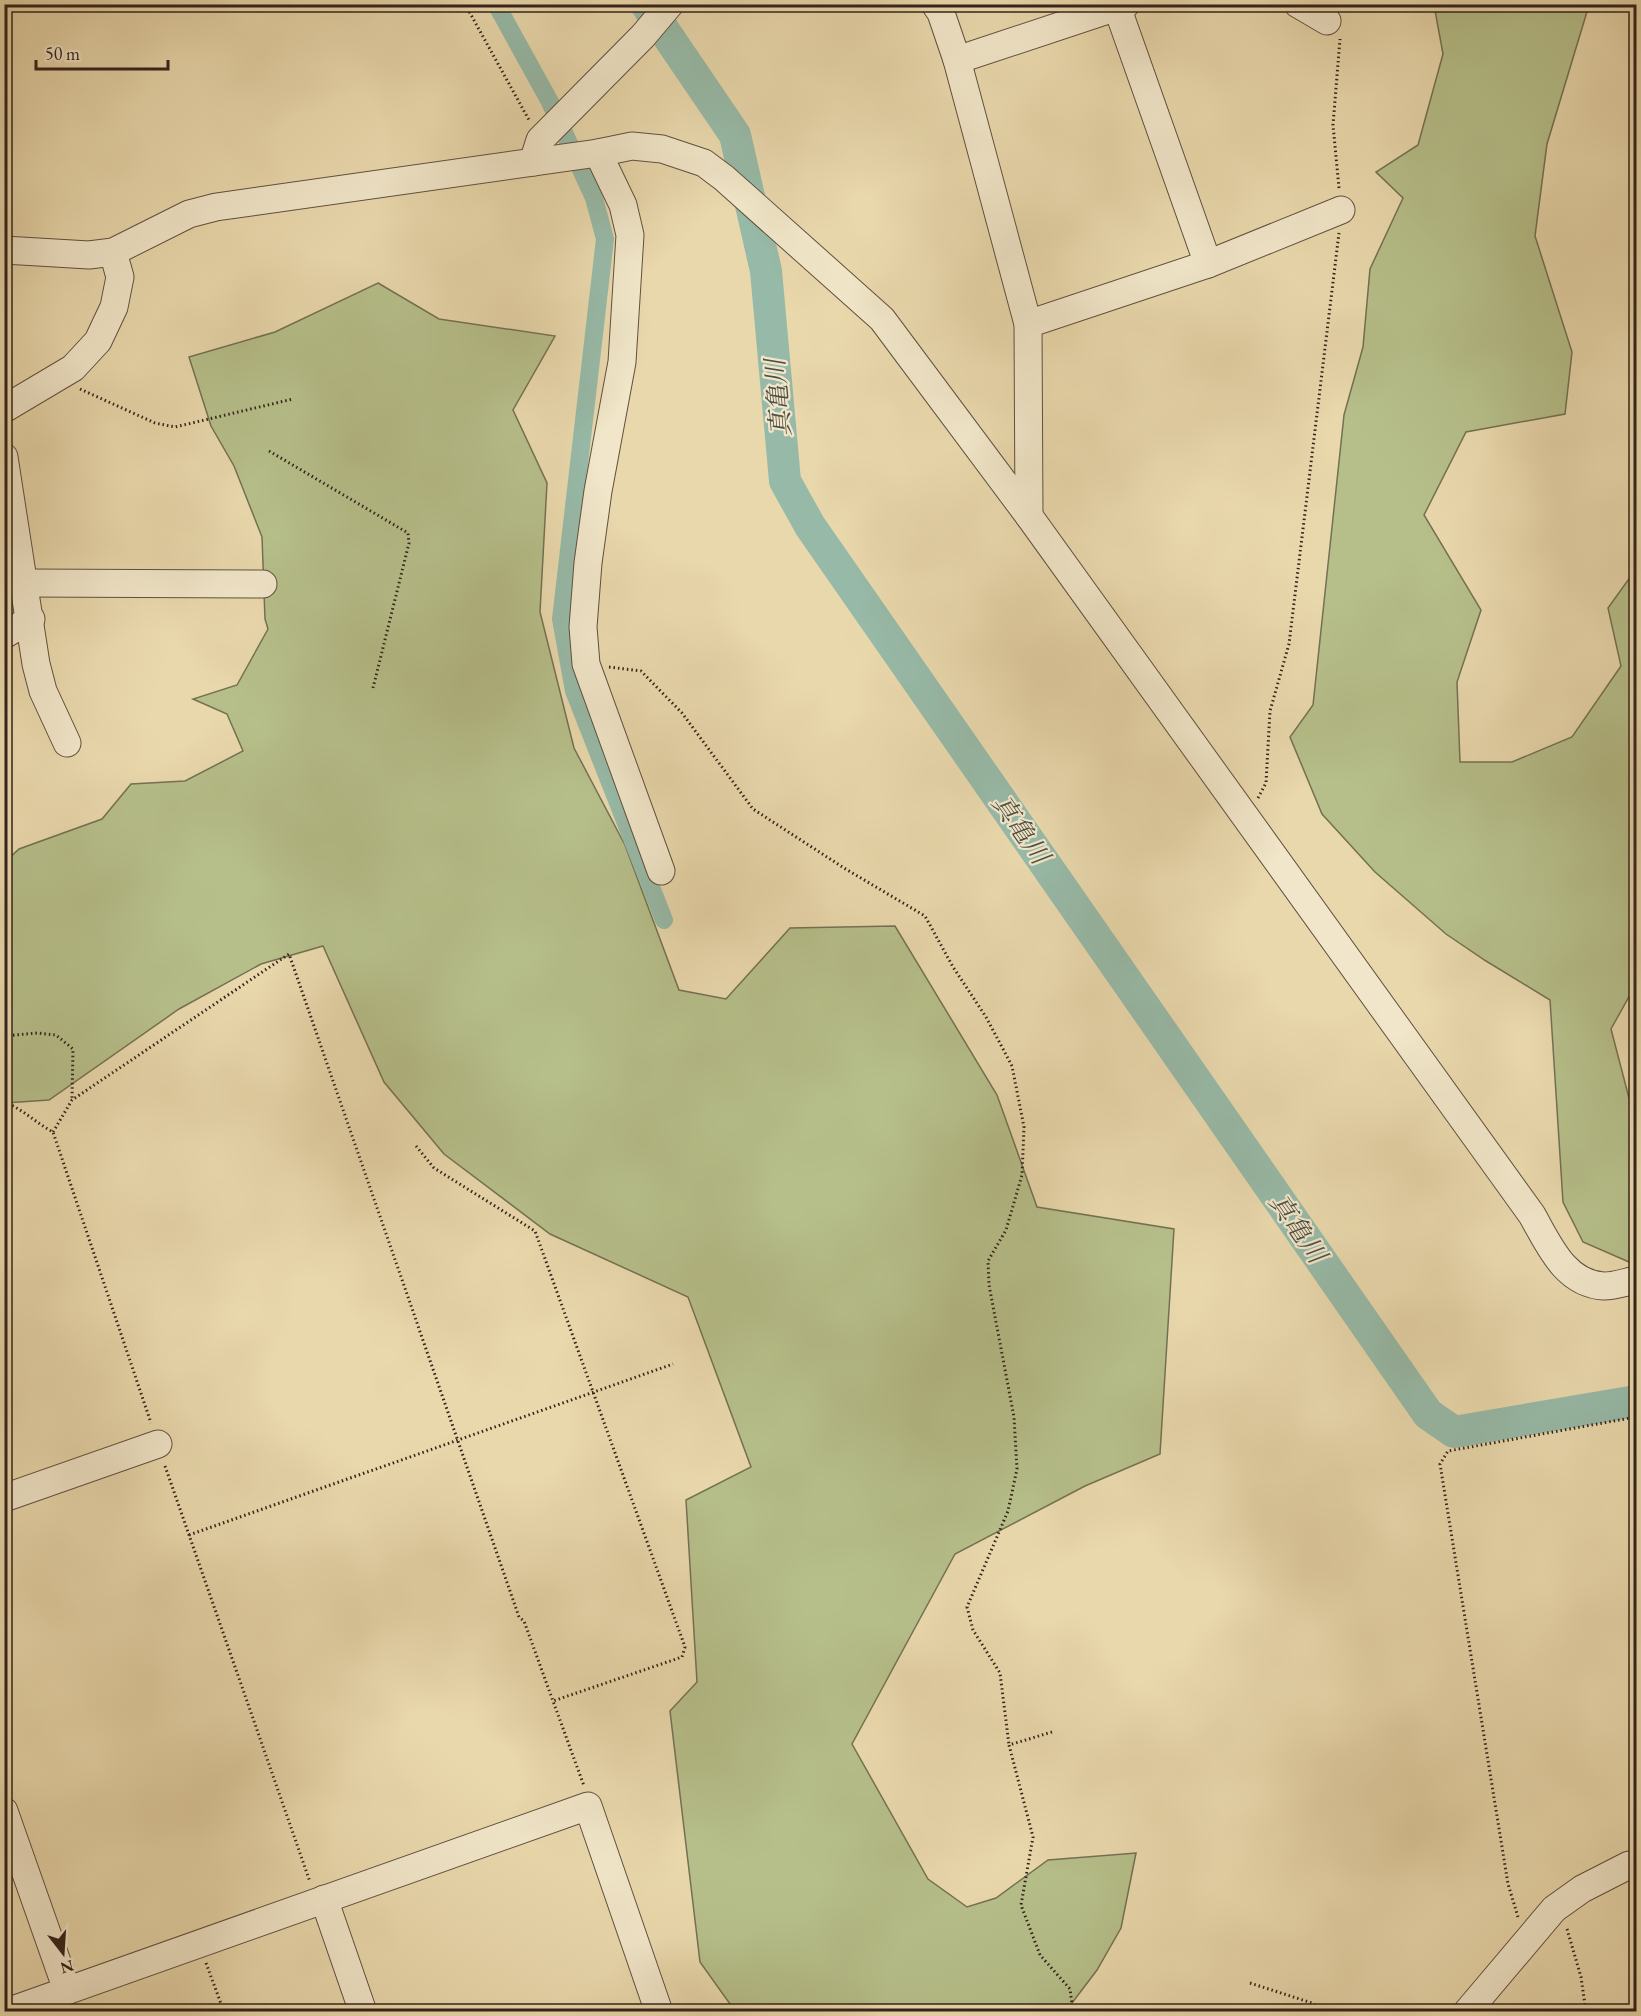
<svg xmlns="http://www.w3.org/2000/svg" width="1641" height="2016" viewBox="0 0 1641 2016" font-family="'EB Garamond','Noto Serif JP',serif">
  <rect width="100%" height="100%" fill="#e9d8ac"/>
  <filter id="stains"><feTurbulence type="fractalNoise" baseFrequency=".00333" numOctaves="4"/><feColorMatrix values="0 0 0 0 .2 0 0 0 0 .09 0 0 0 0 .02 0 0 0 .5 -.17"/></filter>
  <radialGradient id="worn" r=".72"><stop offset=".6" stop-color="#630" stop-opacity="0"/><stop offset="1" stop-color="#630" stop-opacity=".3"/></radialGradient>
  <!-- green -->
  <g fill="#b6bf8a" stroke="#747152" stroke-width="1.5">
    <path d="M1434,5H1589L1547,144L1535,236L1572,352L1565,414L1466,432L1424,515L1481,610L1457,682L1460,762H1512L1572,737L1621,666L1608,608L1636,569V984L1611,1029L1629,1098L1636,1110V1265L1583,1242L1563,1202L1550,1000L1486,961L1446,934L1375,872L1322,814L1290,737L1313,705L1344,415L1363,347L1370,269L1403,198L1376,172L1418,145L1443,54Z"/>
    <path d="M378,283L439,319L555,336L513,410L547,483L540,612L574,748L625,845L679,990L726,999L790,928L895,926L997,1095L1037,1207L1174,1229L1160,1454L1085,1486L955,1554L852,1744L928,1879L967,1907L996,1898L1048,1860L1136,1853L1121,1928L1097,1970L1066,2011H735L700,1962L670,1711L697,1682L686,1500L751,1467L688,1297L550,1234L444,1154L384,1082L323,946L261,964L179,1009L49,1100L5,1103V862L19,849L102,819L131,784L185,781L243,751L227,714L193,699L237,685L268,629L265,619L262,537L234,466L211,426L189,357L275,332Z"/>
  </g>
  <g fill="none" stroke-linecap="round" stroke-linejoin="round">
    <!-- canal -->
    <path stroke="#97baa8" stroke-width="18" d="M496,4L550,102L594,198L605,239L561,619L574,691L664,920"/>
    <!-- river -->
    <path stroke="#97baa8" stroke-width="32" d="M646,4L735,135L766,271L785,481L810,526L1428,1414L1454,1432L1636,1401"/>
    <defs>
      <g id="minor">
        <path d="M935,4L941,13L957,60L1028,324L1029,516"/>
        <path d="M1116,4L1208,264"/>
        <path d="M1298,4L1327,21"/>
        <path d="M957,60L1126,4"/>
        <path d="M598,153L623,205L630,235L622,362L598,491L588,563L583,627L586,664L661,871"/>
        <path d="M533,162L540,140L643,36L670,4"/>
        <path d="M4,250L89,255L113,252L189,214L216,207L598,153L632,146L662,149L704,163L724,178L882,319L1029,516L1532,1215C1549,1245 1565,1284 1604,1286C1615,1286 1626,1282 1636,1280"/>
        <path d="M1028,324L1208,264L1341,210"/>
        <path d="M4,409L73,368L98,341L114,307L120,277L113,252"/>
        <path d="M4,457L36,664L43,691L67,743"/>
        <path d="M25,583L263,584"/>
        <path d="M4,635L31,619"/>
        <path d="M4,1498L158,1444"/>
        <path d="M4,1811L67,1990"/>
        <path d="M324,1899L363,2012"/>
        <path d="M7,2012L588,1806L659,2012"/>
        <path d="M1467,2012L1554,1909L1582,1889L1629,1865L1636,1864"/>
      </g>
    </defs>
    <!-- minor casing -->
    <use href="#minor" stroke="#60503f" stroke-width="29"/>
    <!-- path -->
    <g stroke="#33231b" stroke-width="3" stroke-dasharray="1.5 3" stroke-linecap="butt">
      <path d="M465,4L529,120"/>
      <path d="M1339,188L1333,125L1340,39"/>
      <path d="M80,389L155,423L175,427L293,399"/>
      <path d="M269,451L408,533L409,543L373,688"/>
      <path d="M609,667L641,671L682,713L753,809L844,868L925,916L953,967L986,1017L1012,1066L1024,1127L1022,1175L1006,1230L988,1261L989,1285L1014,1417L1017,1469L1008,1511L967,1607L973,1630L1000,1673L1009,1745"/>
      <path d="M1258,798L1266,783L1270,711L1289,644L1339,233"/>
      <path d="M4,1036L37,1033L56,1035L73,1049L72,1099"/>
      <path d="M4,1102C23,1109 36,1123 53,1132L151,1423"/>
      <path d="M53,1132L72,1100L289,954L519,1617L524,1621L553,1701"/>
      <path d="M416,1146L434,1168L535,1231L685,1647L682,1657L553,1701L584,1786"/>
      <path d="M165,1466L310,1882"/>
      <path d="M189,1535L673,1364"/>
      <path d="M1052,1732L1009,1745L1033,1837L1021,1905L1040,1955L1070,1989L1073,2012"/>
      <path d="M1518,1917L1508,1884L1440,1464L1448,1451L1636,1417"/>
      <path d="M1567,1929L1581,1977L1586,2012"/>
      <path d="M206,1963L224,2012"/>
      <path d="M1250,1983L1312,2003L1326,2012"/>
    </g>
    <!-- minor -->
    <use href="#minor" stroke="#f1e6c9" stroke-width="27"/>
  </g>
  <g text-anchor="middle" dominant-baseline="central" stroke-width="4.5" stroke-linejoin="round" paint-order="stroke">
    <!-- water labels -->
    <g font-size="26" font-style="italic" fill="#515045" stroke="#f1e6c9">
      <text transform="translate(778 398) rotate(-95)">真亀川</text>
      <text transform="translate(1021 829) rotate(55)">真亀川</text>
      <text transform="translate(1298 1228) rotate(55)">真亀川</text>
    </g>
  </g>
  <!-- margin -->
  <rect width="1641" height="2016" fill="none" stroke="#e9d8ac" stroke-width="24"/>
  <rect x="6" y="6" width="1629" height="2004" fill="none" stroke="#33231b" stroke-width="3"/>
  <rect x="12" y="12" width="1617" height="1992" fill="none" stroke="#33231b" stroke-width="1.5"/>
  <!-- north arrow -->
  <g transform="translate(63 1953) rotate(163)" stroke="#f1e6c9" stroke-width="4.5" paint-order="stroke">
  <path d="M0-4.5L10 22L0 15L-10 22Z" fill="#33231b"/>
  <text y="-9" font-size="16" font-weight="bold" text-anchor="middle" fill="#33231b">N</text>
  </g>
  <!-- scale -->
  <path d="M36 60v9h132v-9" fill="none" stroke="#33231b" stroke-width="3"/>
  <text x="45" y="60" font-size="18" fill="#33231b" stroke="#f1e6c9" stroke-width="4.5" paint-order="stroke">50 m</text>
  <rect width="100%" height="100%" filter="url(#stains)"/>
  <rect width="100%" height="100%" fill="url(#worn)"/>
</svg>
